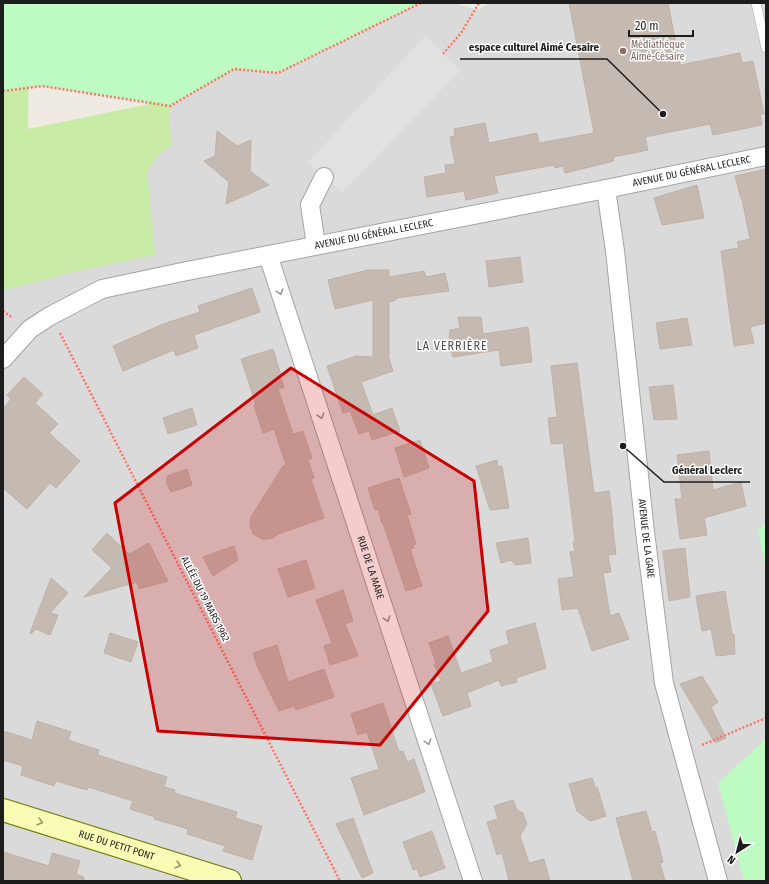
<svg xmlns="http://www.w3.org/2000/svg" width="769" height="884" viewBox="0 0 769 884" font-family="'Fira Sans Condensed',sans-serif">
  <rect width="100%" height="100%" fill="#efebe3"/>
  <!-- residential -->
  <path fill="#dbdada" d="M401,3H455L478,10L489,3H766V881H3V287L6,290L76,271L155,255L146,171L160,153L171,146L169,100L234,62Z"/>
  <!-- grass -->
  <path fill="#c8eba6" d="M29,55L28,129L169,100L171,146L160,153L147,171L155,255L76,271L6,290L3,287V64Z"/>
  <!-- park -->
  <g fill="#bdfbc2">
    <path d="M3,3H421L278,73L234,69L170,106L42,86L3,91Z"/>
    <path d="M766,523V570L758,530Z"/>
    <path d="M766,739V881H744L718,783Z"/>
  </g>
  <!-- parking -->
  <path fill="#e1e1e1" d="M425,36L461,70L342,192L308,162Z"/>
  <!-- building -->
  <g fill="#c4bab2" stroke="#c1b1a5">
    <path d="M569,3H668L680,65L740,53L742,63L753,61L764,114H760L762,125L713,135L710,124L645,137L648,150L613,157L614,161L565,173L563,166L555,168L554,165L494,176L498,193L466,200L464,191L427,197L424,177L446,173L445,165L455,164L450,137L455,136L454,129L485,123L489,143L537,133L539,143L594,133Z"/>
    <path d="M217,131L237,146L251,140L250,171L269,185L226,204L229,182L204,161L215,156Z"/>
    <path d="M766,169V323L750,327L754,343L734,346L721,251L739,248L737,242L750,239L742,199H741L735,176Z"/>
    <path d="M697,185L704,218L662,225L654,198Z"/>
    <path d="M520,257L523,282L489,287L486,261Z"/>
    <path d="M368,270H389V277L424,271L426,277L445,273L449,291L396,298V300L389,302V355H388L393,371L361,382L373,415L392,408L400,431L372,440L369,431L359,434L350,411L343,413L327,366L356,356L373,357V300L335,309L328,280Z"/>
    <path d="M252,288L260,312L194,335L198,348L176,356L174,350L123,371L113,346L163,324L200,312L198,306Z"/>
    <path d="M458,317H481L483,334L528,327L532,362L501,366L499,350L453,357L449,341L450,330L460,328Z"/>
    <path d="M687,318L692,345L660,349L656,323Z"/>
    <path d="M273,349L281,375L280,376L284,387L278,389L293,434L303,431L312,458L308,460L314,478L311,479L324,518L278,534L273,538L267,539H262L253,534L250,525L251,517L283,466L286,465L274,429L263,433L254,405H256L241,359Z"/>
    <path d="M577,363L594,493L609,491L613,521H612L616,554L608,555L611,572L603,573L610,616L619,613L629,639L592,651L578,608L562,610L558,579L574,577L570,552L575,551L573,542L575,541L563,443L551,444L548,418L557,417L551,366Z"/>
    <path d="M24,377L43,394L35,403L58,424L49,433L80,461L56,488L50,483L27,509L3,488V409L11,399L7,395Z"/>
    <path d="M673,385L677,419L654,420L649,387Z"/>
    <path d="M192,408L197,425L168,434L163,418Z"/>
    <path d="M420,440L429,468L404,477L395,448Z"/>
    <path d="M709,451L713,490L741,482L746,506L704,518L707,535L680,539L675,499H682L677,455Z"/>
    <path d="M497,460L498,467L502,466L509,508L490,510L476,466Z"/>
    <path d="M187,469L192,485L171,492L167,484V476Z"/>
    <path d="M399,478L411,514L407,515L416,544L413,545L414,548L410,549L422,586L406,591L383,523H382L378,509L375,510L368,488Z"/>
    <path d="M107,533L129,554L149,543L168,581L139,589L137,582L84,597L112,568L92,550Z"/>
    <path d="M528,538L531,563L515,565L514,562H512L511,560L501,563L496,543Z"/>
    <path d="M234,546L238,560L213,576L203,557Z"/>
    <path d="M685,548L690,597L669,601L663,551Z"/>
    <path d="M306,560L315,588L288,597L278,569Z"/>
    <path d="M51,578L68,593L50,613L58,615L50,635L36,629L31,634L30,633Z"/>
    <path d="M343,590L353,621L345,624L358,656L330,665L324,646L332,643L316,600Z"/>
    <path d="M725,591L732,634H734L735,654L716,656L711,629L702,631L696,596Z"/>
    <path d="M535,623L546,668L516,678L517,682L501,686L499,680L467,693L471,706L443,716L431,684L441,681L434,664L436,663L429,643L448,636L461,673L493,662L490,650L509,644L506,631Z"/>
    <path d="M110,633L138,642L131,662L104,653Z"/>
    <path d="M277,645L288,682L324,669L334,697L296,710L295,706L279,711L257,666L253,653Z"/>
    <path d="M702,676L718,702L711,707L726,738L715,743L680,684Z"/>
    <path d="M383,703L399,752L403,751L407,762L414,759L425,792L364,815L351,778L379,769L367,732L358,735L351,714Z"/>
    <path d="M37,721L71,732L68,740L99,750L98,755L167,777L164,787L175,790L174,793L237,812L235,818L262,826L252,860L223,851L225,846L187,834L188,829L154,819L155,817L130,809L133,801L88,787L87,790L56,781L54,786L21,775L23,766L3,760V731L32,740Z"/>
    <path d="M592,778L595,787H597L606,816L590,821L577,811L569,784Z"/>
    <path d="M513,800L517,810L523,813L527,824L520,836L529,863L544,859L550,881H509L502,853L497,855L487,822L498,819L494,806Z"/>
    <path d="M646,811L652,832L655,831L660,850L663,862L660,863L665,881H633L616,818Z"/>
    <path d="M353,818L373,873L362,878L336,824Z"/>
    <path d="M432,831L445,868L420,877L417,869L413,870L403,842Z"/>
    <path d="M3,852L49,866L52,853L80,861L76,874L84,877V881H3Z"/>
  </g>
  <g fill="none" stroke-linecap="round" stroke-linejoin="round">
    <defs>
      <path id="lane" d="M756,3L766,48"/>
      <g id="street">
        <path id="s1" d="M606,189L615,251L645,532L664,683L718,881"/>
        <path d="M316,245L310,205L324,177"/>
        <path id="s2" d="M268,255L473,881"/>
        <path id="s3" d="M3,359L30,329L50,316L102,289L182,272L606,189L766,156"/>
      </g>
      <g id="secondary">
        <path id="s4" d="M3,810L230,881"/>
      </g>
    </defs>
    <!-- lane casing -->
    <use href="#lane" stroke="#a4a4a4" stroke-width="10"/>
    <!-- street casing -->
    <use href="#street" stroke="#a4a4a4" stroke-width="20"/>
    <!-- secondary casing -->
    <use href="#secondary" stroke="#6b7801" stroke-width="24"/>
    <!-- path -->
    <g stroke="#ff7364" stroke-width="2.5" stroke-dasharray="2 2" stroke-linecap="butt">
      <path d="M443,54L461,33L479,3"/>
      <path d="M3,91L42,86L170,106L234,69L278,73L421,3"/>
      <path d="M3,311L13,318"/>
      <path d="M60,333L340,881"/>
      <path d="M702,745L766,718"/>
    </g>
    <!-- lane -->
    <use href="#lane" stroke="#fff" stroke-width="9"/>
    <!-- street -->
    <use href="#street" stroke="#fff" stroke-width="18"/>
    <!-- secondary -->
    <use href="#secondary" stroke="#f8fcb4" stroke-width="22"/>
  </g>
  <!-- one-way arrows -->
  <defs><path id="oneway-chevron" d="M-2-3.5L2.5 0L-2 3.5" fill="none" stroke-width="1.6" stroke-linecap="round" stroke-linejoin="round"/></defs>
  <g stroke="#999">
    <use href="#oneway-chevron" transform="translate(280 292) rotate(72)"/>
    <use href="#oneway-chevron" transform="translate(321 416) rotate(72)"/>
    <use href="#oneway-chevron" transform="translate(387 619) rotate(72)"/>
    <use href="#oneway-chevron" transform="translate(428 742) rotate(72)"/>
  </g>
  <g stroke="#959870">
    <use href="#oneway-chevron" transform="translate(40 822) rotate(17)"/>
    <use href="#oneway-chevron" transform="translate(178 865) rotate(17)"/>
  </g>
  <!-- marked area -->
  <path fill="#cb0001" fill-opacity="0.2" stroke="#cb0001" stroke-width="3" stroke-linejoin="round" d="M291,368L474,481L488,611L380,745L158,731L115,503Z"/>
  <!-- markers -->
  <circle fill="#8d6e63" stroke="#fff" stroke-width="1.5" cx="623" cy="51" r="4"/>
  <g text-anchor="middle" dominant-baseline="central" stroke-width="3" stroke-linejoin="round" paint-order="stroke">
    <!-- education labels -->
    <g font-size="10" fill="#785e54" stroke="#fff" text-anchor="start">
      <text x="631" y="45">Médiathèque<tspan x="631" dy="12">Aimé-Césaire</tspan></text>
    </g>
    <!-- street labels -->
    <g font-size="10" fill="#1d1d1d" stroke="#fff">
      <text stroke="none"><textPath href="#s3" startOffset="724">AVENUE DU GÉNÉRAL LECLERC</textPath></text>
      <text stroke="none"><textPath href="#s3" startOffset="400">AVENUE DU GÉNÉRAL LECLERC</textPath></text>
      <text stroke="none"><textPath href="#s1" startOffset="352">AVENUE DE LA GARE</textPath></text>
      <text stroke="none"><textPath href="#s2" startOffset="329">RUE DE LA MARE</textPath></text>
      <text transform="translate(205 599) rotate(63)">ALLÉE DU 19 MARS 1962</text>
      <text stroke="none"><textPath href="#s4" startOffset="119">RUE DU PETIT PONT</textPath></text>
    </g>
    <!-- quarter labels -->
    <g font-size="12" letter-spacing="1" fill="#505050" stroke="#fff">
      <text x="452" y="346">LA VERRIÈRE</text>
    </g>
  </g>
  <!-- callouts -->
  <path fill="none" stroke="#1d1d1d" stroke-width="1.5" d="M663 114L607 59H460M623 446L664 482H750"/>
  <g fill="#1d1d1d" stroke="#fff" stroke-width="1.5">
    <circle cx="663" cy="114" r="4"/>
    <circle cx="623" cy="446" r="4"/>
  </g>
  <g font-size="11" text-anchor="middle" font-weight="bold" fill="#1d1d1d" stroke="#fff" stroke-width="3" stroke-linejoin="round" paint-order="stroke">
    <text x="534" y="51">espace culturel Aimé Cesaire</text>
    <text x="707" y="474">Général Leclerc</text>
  </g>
  <!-- border -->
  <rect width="769" height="884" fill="none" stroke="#1d1d1d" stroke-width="8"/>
  <!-- north arrow -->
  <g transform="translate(737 852) rotate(216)" stroke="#ffffff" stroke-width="3" paint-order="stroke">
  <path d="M0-3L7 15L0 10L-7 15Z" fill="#1d1d1d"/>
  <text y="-6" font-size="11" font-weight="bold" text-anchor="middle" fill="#1d1d1d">N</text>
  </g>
  <!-- scale -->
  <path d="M629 30v6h64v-6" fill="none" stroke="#1d1d1d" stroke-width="2"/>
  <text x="635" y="30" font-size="12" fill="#1d1d1d" stroke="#ffffff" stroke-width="3" paint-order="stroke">20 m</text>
</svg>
